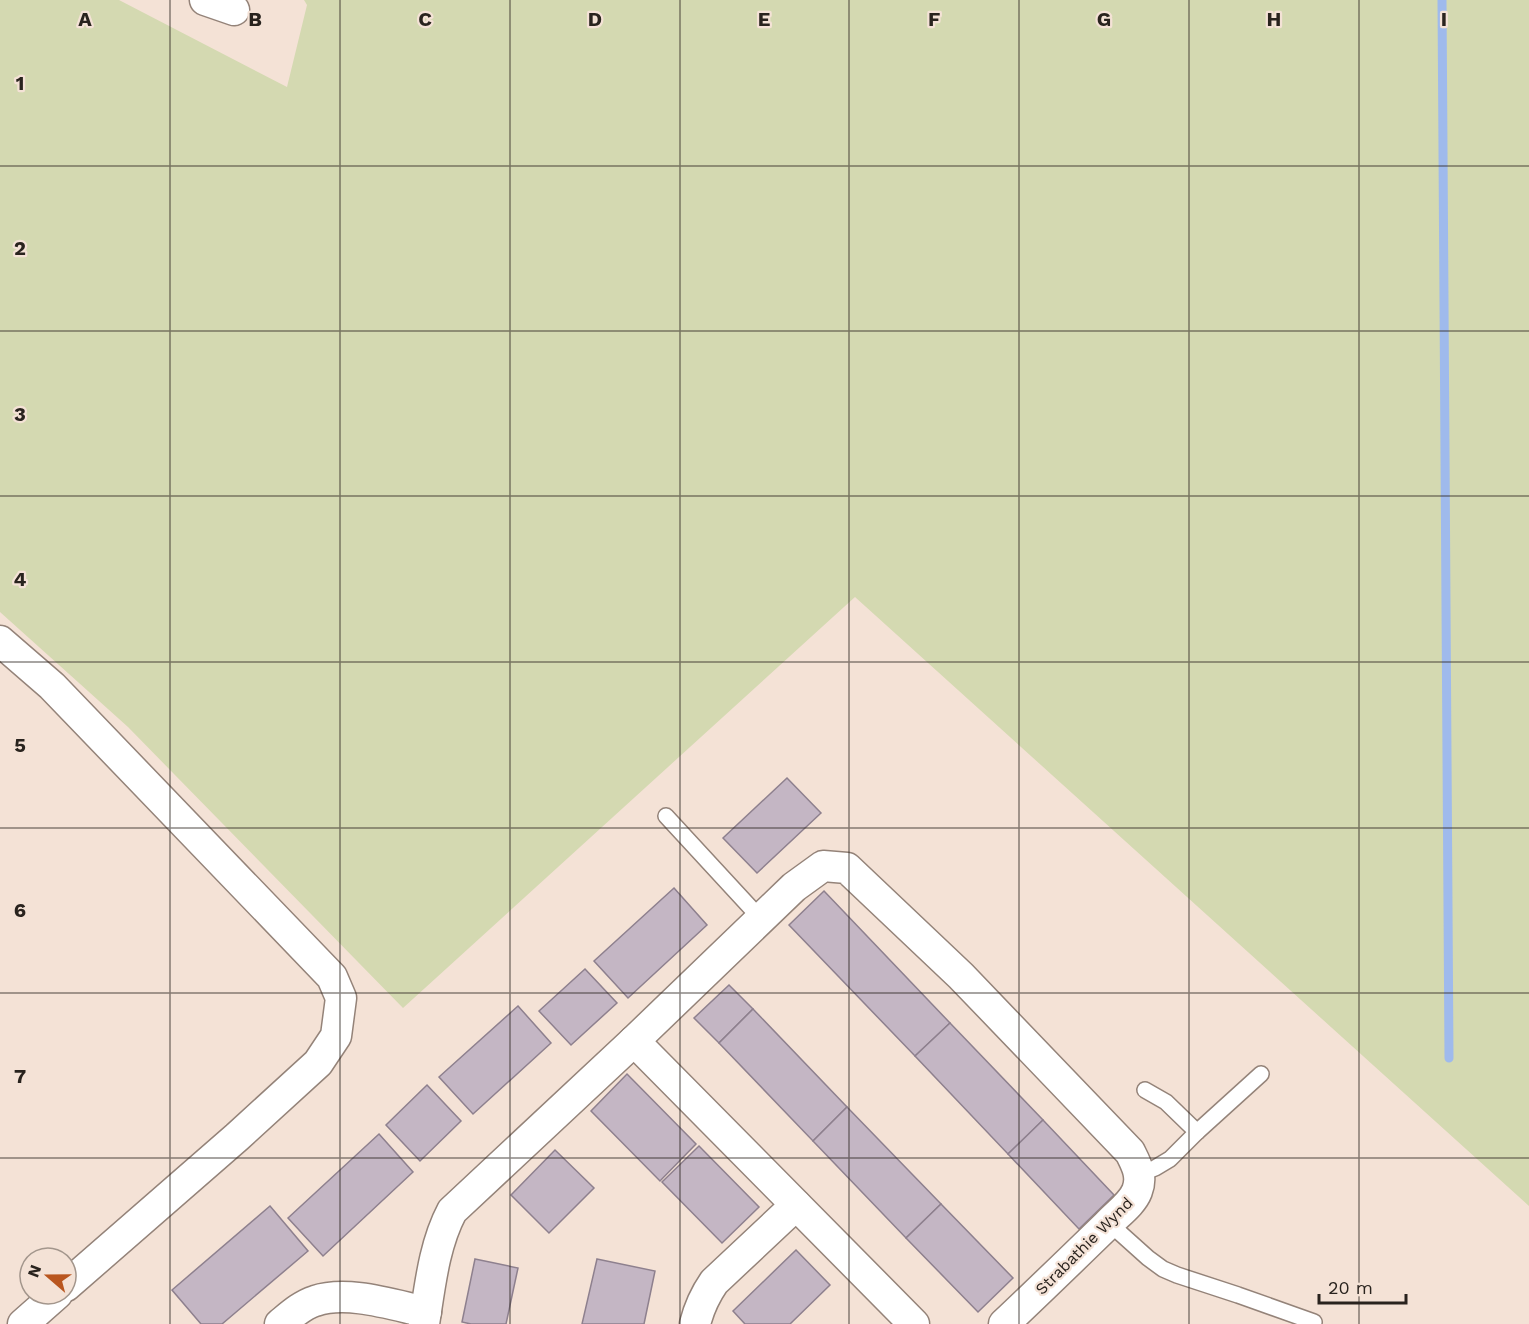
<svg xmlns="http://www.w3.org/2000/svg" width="1529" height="1324" viewBox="0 0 1529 1324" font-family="'Work Sans',sans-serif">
  <rect width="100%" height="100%" fill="#f4e2d6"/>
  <!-- green -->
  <path fill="#d4d9b1" d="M0,0H119L287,87L307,5L304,0H1529V1206L855,597L403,1008L128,727L0,612Z"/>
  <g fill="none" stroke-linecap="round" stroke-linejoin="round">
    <!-- stream -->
    <path stroke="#9fbaec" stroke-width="9" d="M1442,0L1449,1058"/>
  </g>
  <!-- building -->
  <g fill="#c4b6c4" stroke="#8e808e" stroke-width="1.5">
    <path d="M787,778L821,813L757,873L723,838Z"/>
    <path d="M674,888L707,925L628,998L594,961Z"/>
    <path d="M824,891L950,1023L915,1056L789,925Z"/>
    <path d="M585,969L617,1003L571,1045L539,1011Z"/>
    <path d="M729,985L753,1009L719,1043L694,1018Z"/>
    <path d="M518,1006L551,1043L473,1114L439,1077Z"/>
    <path d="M753,1009L847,1107L813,1141L719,1043Z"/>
    <path d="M950,1023L1043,1120L1008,1154L915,1056Z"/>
    <path d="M627,1074L696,1144L660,1181L591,1111Z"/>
    <path d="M427,1085L461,1121L420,1161L386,1125Z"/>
    <path d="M847,1107L941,1204L906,1238L813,1141Z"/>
    <path d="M1043,1120L1114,1195L1079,1229L1008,1154Z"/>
    <path d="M379,1134L413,1172L323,1256L288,1218Z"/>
    <path d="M699,1146L759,1207L722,1243L662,1182Z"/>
    <path d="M555,1150L594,1188L549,1233L511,1195Z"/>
    <path d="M941,1204L1013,1278L978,1312L906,1238Z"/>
    <path d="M270,1206L308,1251L222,1324H201L172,1290Z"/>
    <path d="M796,1250L830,1285L790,1324H745L733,1311Z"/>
    <path d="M475,1259L518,1268L506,1324H471L462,1322Z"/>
    <path d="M597,1259L655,1271L644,1324H582Z"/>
  </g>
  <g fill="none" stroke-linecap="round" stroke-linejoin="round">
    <defs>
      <g id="service">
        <path d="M666,816L761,919"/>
        <path d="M1145,1090L1166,1102L1197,1132"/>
        <path d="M1140,1174L1155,1168L1170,1159L1197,1132L1261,1074"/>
        <path d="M1109,1223L1148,1258L1163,1269L1177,1275L1238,1295L1314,1322"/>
      </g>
      <g id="minor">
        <path d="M205,0L234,10"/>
        <path d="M0,641L52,686L332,977L341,998L336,1036L318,1063L237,1137L66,1286"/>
        <path d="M634,1041L914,1324"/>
        <path d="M23,1324L57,1294"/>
        <path d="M280,1324C291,1315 302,1305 315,1301C348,1290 393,1305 426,1312"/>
        <path d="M424,1324C430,1286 434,1245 452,1211L634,1041L794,887L823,866L847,868L961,976L1130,1152C1136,1164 1143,1176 1137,1191C1132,1204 1117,1214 1107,1225C1073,1258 1039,1291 1004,1324"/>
        <path d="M695,1324C699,1308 705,1295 714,1282L796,1205"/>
      </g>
    </defs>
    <!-- service casing -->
    <use href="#service" stroke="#948379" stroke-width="18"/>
    <!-- minor casing -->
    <use href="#minor" stroke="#948379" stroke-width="33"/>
    <!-- service -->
    <use href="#service" stroke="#fff" stroke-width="15"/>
    <!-- minor -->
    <use href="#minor" stroke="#fff" stroke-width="30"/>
  </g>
  <!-- grid -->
  <path fill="none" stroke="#29231e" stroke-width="1.5" stroke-opacity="0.55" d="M170,0V1324M340,0V1324M510,0V1324M680,0V1324M849,0V1324M1019,0V1324M1189,0V1324M1359,0V1324M0,166H1529M0,331H1529M0,496H1529M0,662H1529M0,828H1529M0,993H1529M0,1158H1529"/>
  <g text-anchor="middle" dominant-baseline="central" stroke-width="4.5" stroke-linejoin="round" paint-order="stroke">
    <!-- street labels -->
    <g font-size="16" fill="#29231e" stroke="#f4e2d6">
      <text transform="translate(1084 1246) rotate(-45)">Strabathie Wynd</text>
    </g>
  </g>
  <g font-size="20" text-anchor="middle" font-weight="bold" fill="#29231e" stroke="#f4e2d6" stroke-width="4.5" stroke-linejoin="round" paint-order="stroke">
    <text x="85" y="26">A</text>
    <text x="255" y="26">B</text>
    <text x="425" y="26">C</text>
    <text x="595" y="26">D</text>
    <text x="764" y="26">E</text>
    <text x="934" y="26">F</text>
    <text x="1104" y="26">G</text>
    <text x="1274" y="26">H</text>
    <text x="1444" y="26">I</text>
    <text x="20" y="90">1</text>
    <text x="20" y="255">2</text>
    <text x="20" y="421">3</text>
    <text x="20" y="586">4</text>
    <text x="20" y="752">5</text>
    <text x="20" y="917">6</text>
    <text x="20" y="1083">7</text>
  </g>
  <!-- north arrow -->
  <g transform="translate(48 1276) rotate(290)"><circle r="28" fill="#f4e2d6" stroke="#a3968c" stroke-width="1.5"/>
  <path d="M0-4.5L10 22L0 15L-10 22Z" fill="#b9561f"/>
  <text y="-9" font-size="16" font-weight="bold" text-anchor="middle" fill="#29231e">N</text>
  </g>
  <!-- scale -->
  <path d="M1319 1294v9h87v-9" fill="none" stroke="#29231e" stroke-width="3"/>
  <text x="1328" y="1294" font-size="18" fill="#29231e" stroke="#f4e2d6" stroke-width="4.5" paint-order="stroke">20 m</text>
</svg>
